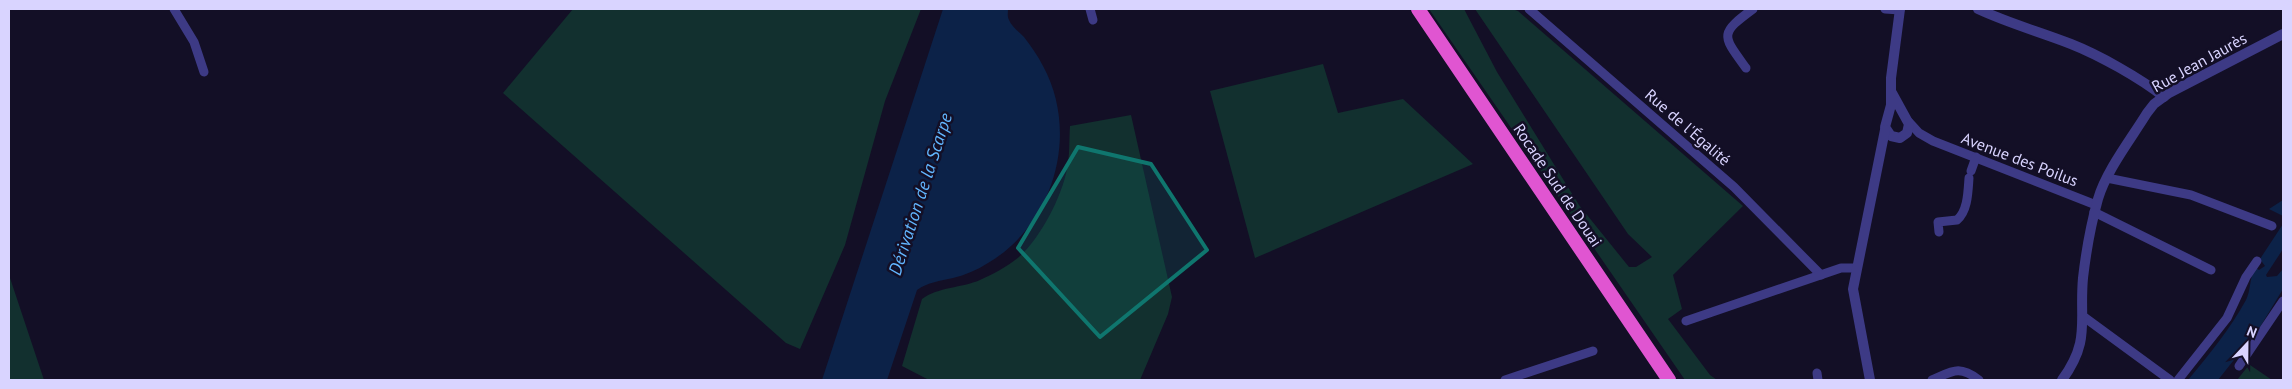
<svg xmlns="http://www.w3.org/2000/svg" width="2292" height="389" viewBox="0 0 2292 389" font-family="'PT Sans',sans-serif">
  <rect width="100%" height="100%" fill="#130f26"/>
  <!-- green -->
  <g fill="#12302f">
    <path d="M573,9H921L885,101L845,245L800,349L786,343L503,93Z"/>
    <path d="M1429,9H1464L1497,72L1579,205L1629,267H1636L1652,257L1628,234L1475,9H1512L1518,11L1743,206L1673,275L1682,309L1668,319L1710,375L1717,380H1685Z"/>
    <path d="M1323,64L1338,113L1403,99L1473,164L1255,258L1210,91Z"/>
    <path d="M1131,115L1172,297L1168,314L1140,380H929L902,366L922,299C938,287 962,288 980,280C993,274 1009,266 1020,256C1041,237 1062,196 1067,169C1070,155 1069,140 1070,126Z"/>
    <path d="M9,275L44,380H9Z"/>
    <path d="M2249,365H2250L2272,380H2237Z"/>
  </g>
  <!-- water -->
  <g fill="#0c2248">
    <path d="M943,9H1008C1008,13 1007,16 1009,20C1012,27 1019,32 1024,37C1031,46 1038,56 1043,66C1080,134 1054,224 988,263C977,270 965,275 953,278C940,281 928,282 917,290L887,380H822Z"/>
    <path d="M2283,199V216L2269,209L2283,200Z"/>
    <path d="M2283,224V249L2266,275L2267,277L2277,276L2283,269V289L2260,327L2218,380H2188C2209,355 2230,329 2246,300C2251,290 2249,280 2255,267L2259,270L2265,266L2260,259Z"/>
  </g>
  <g fill="none" stroke-linecap="round" stroke-linejoin="round">
    <!-- minor -->
    <g stroke="#3d3a85" stroke-width="9">
      <path d="M174,9L194,42L204,72"/>
      <path d="M1090,9L1093,20"/>
      <path d="M1529,9L1734,187L1821,275"/>
      <path d="M1885,9L1900,10"/>
      <path d="M1746,68C1722,35 1719,34 1753,9"/>
      <path d="M1909,122L1919,133L1933,141L2096,205"/>
      <path d="M1971,171L1976,157"/>
      <path d="M2107,178L2191,195L2272,226"/>
      <path d="M2094,212L2211,270"/>
      <path d="M1939,232L1938,222L1957,220C1968,211 1968,191 1969,178"/>
      <path d="M2084,317L2170,380"/>
      <path d="M1686,321L1841,268H1856"/>
      <path d="M2239,366L2283,301"/>
      <path d="M1817,373L1818,380"/>
      <path d="M1505,380L1593,351"/>
      <path d="M1932,380C1953,371 1959,365 1979,380"/>
      <path d="M2178,380L2227,318L2246,277L2257,261"/>
    </g>
    <!-- tertiary -->
    <g stroke="#3d3a85" stroke-width="10">
      <path d="M1978,9C2008,23 2040,32 2071,44C2099,55 2140,78 2164,97"/>
      <path d="M1892,93L1909,124L1907,133L1900,138L1891,136L1885,127L1891,105V78L1900,9"/>
      <path d="M1870,380L1853,289L1885,130"/>
      <path d="M2062,380C2091,340 2079,322 2083,278C2086,252 2091,224 2098,199C2106,171 2131,139 2147,113L2154,104L2169,93L2283,34"/>
    </g>
    <!-- trunk -->
    <path stroke="#e055d1" stroke-width="14" d="M1418,9L1669,380"/>
  </g>
  <!-- marked area -->
  <path fill="#0f766e" fill-opacity="0.2" stroke="#0f766e" stroke-width="4" stroke-linejoin="round" d="M1078,147L1151,164L1207,250L1100,337L1018,248Z"/>
  <g text-anchor="middle" dominant-baseline="central" stroke-width="5" stroke-linejoin="round" paint-order="stroke">
    <!-- street labels -->
    <g font-size="16" fill="#d9d4ff" stroke="#130f26">
      <text transform="translate(2199 62) rotate(-29)">Rue Jean Jaurès</text>
      <text transform="translate(1688 127) rotate(41)">Rue de l'Égalité</text>
      <text transform="translate(2020 159) rotate(21)">Avenue des Poilus</text>
      <text transform="translate(1558 185) rotate(56)">Rocade Sud de Douai</text>
    </g>
    <!-- water labels -->
    <g font-size="18" font-style="italic" fill="#62b6ff" stroke="#130f26">
      <text transform="translate(920 194) rotate(-72)">Dérivation de la Scarpe</text>
    </g>
  </g>
  <!-- border -->
  <rect width="2292" height="389" fill="none" stroke="#d9d4ff" stroke-width="20"/>
  <!-- north arrow -->
  <g transform="translate(2247 344) rotate(22)" stroke="#130f26" stroke-width="4" paint-order="stroke">
  <path d="M0-4L9 19L0 12L-9 19Z" fill="#d9d4ff"/>
  <text y="-8" font-size="14" font-weight="bold" text-anchor="middle" fill="#d9d4ff">N</text>
  </g>
</svg>
